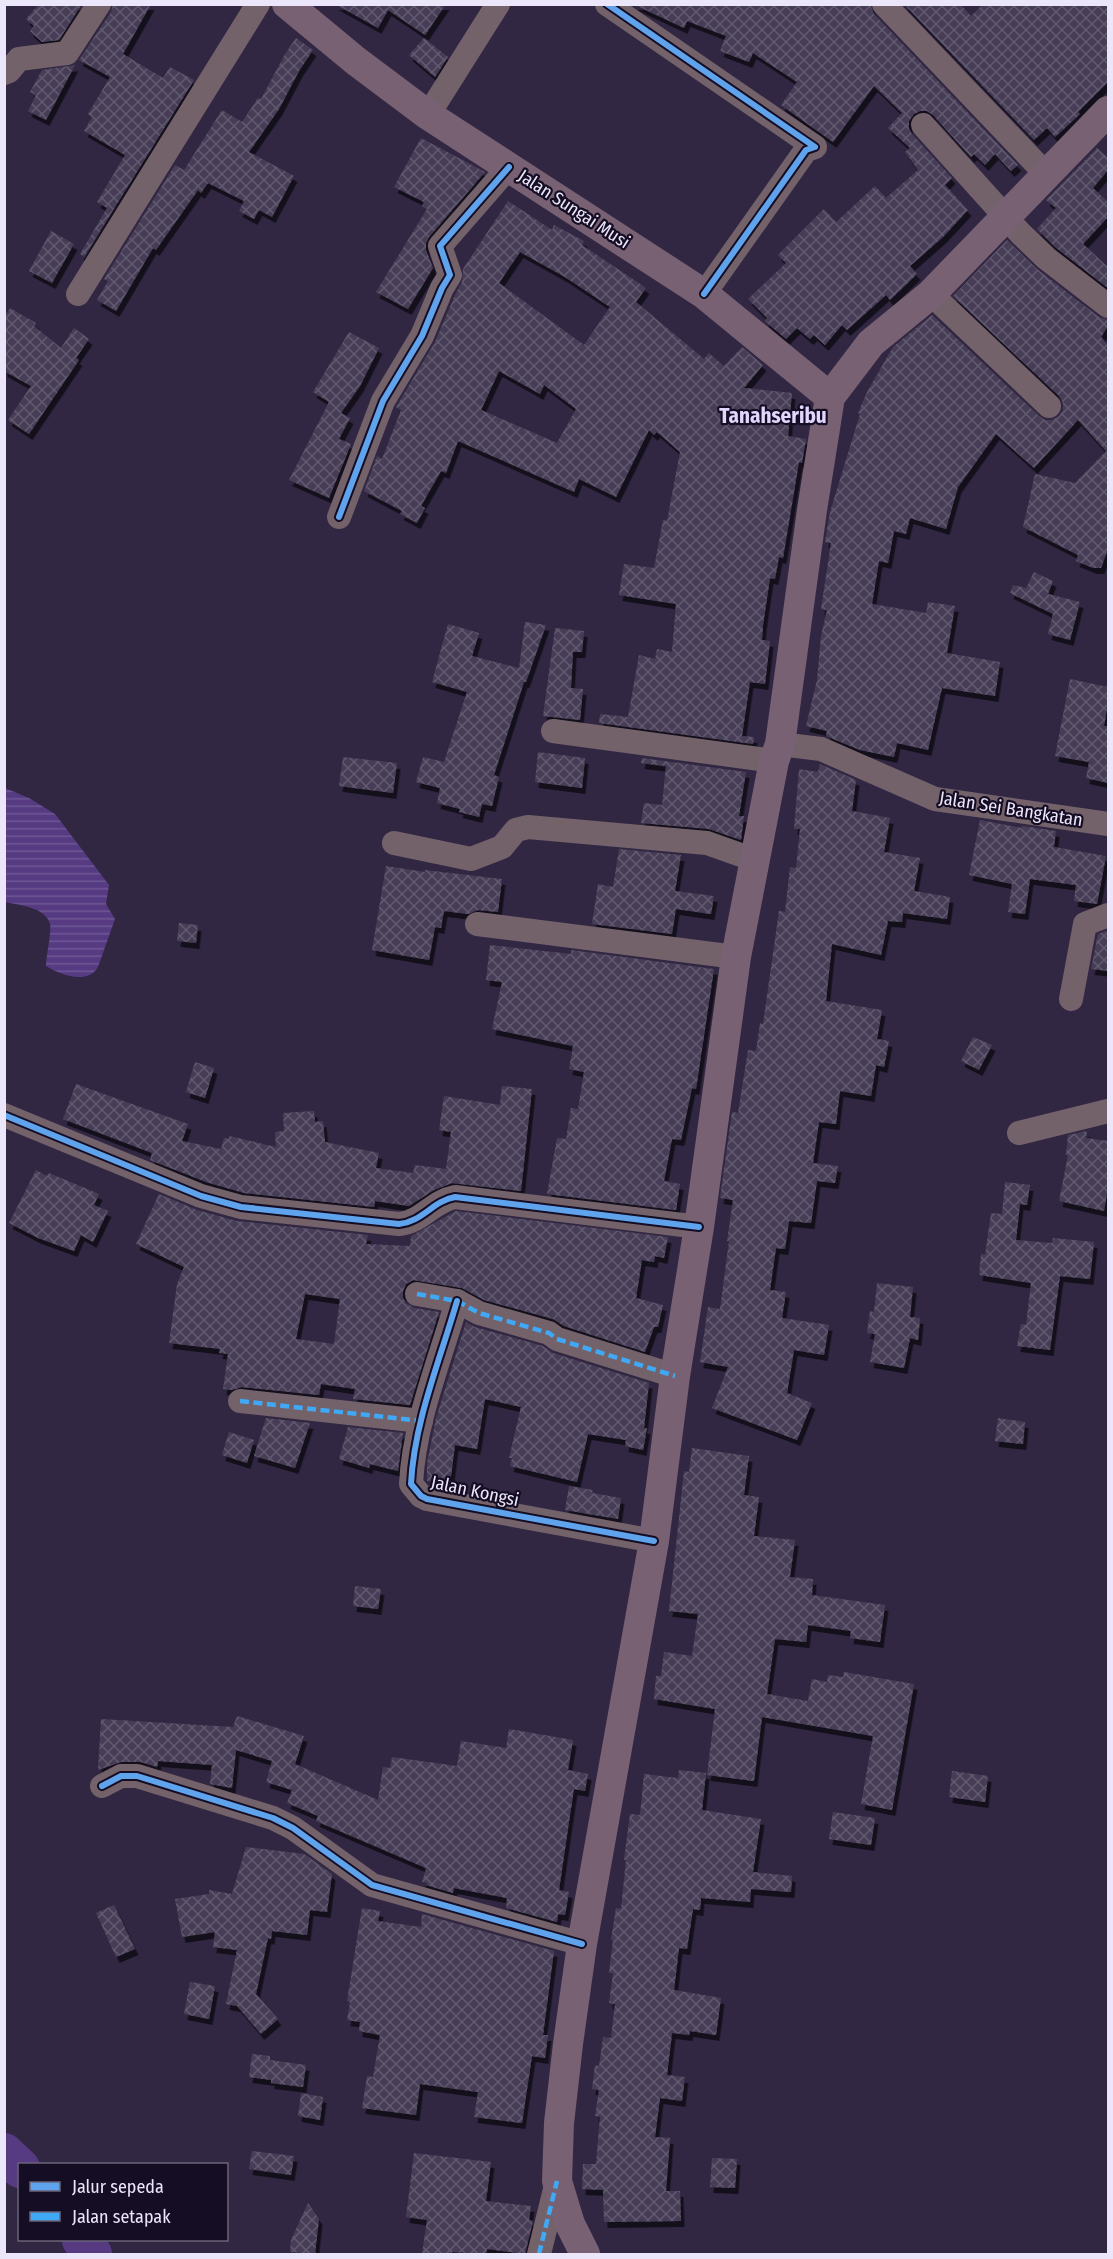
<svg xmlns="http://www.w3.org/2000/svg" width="1113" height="2259" viewBox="0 0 1113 2259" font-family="'Fira Sans Condensed',sans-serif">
  <defs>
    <pattern id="water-rules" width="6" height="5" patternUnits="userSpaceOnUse" patternTransform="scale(1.5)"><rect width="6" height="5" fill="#563b82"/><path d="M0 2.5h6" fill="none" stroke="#6e5795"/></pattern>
    <pattern id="building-cross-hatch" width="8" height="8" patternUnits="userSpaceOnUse" patternTransform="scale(1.5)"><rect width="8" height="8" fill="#473e56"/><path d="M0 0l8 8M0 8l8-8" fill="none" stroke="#625a6f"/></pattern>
    <filter id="shadow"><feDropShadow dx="3.5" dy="6" stdDeviation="0" flood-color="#0009"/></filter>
  </defs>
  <rect width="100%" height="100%" fill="#322743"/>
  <!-- water -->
  <path fill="url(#water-rules)" d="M5,788L29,798L55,814L109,885L106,904L115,919L98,967C88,985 60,975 46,966C46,958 52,929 50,924C46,907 18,905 5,902Z"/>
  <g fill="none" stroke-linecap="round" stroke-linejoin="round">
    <!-- river -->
    <g stroke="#563b82" stroke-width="40">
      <path d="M4,2153L20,2168"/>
      <path d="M82,2240L92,2254"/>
    </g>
  </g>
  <!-- building -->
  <g fill="url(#building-cross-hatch)" fill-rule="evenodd" filter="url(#shadow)">
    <path d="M39,4H82L59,40L42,42L30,31L34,26L26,19Z"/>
    <path d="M113,4H151L123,54L163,78L170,67L194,80L84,257L80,254L107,208L97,202L125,155L84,131L92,117L88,114L110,77L79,60L111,12Z"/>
    <path d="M335,4H446L425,35L388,10L378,28Z"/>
    <path d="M633,4H870L874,14L1018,165L1011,171L995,154L985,165L974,154L971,157L933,115L927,111H920L914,114L909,121V129L912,134L952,178L945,185L968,210L943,237L910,266L917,274L890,300L886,295L847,330L842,325L825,345L814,335L810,339L797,328L786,339L765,321L767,318L748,299L786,263L778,255L824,209L836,222L875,186L886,198L918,170L905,152L910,148L888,128L902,113L874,86L833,142L781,105L797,82L753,53L749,62L720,51L726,36L687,21L684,28Z"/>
    <path d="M904,4H960L971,16L983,4H1108V82L1078,112L1080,114L1055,137L1047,128L1034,140Z"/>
    <path d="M296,38L313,50L299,71L279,109L249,152L294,176L272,217L259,210L254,219L239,211L244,201L208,183L201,193L198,190L156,250L153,248L116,311L97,300L108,281L104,279L175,165L184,170L222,110L242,122L258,98L261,99L285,54Z"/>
    <path d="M424,38L448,57L435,77L409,55Z"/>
    <path d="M75,65L46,120L28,111L36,95L30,92L42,70Z"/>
    <path d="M421,138L485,172L429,237L426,243V250L433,268L408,309L376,292L427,209L422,206L424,202L394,187Z"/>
    <path d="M1097,148L1108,158V170L1093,188L1108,202V217L1083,244L1108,267V288L1055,247L1037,229L1056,208L1046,200Z"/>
    <path d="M508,201L552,230L554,225L584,241L582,245L646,288L636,302L704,359L709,353L724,366L742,347L763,365L744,388L792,393L788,436L806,439L802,463L799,462L783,558L779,557L775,579L770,578L763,625L762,640L770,641L765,684L750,682L742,736L754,737L753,744L599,723L600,714L628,717L639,655L655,659L657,649L672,652L676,604L619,595L624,564L654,568L663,520L667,521L680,452L657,432L654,435L649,430L616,497L579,479L574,492L458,441L446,473L441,471L421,506L425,508L417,523L400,514L402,511L364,491L377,456L382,459L401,410L396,407L435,342L455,295L462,282L463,269ZM520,252L565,277L610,307L584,345L499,283ZM499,371L540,394L544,385L576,409L557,443L481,410Z"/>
    <path d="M51,231L74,244L52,283L29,271Z"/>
    <path d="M1007,240L1037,269L1099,317L1108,320V326L1101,337L1108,345V549L1101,568H1093L1076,561L1078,555L1023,527L1035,474L1075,483L1106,451L1078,420L1034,468L996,434L958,487L946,529L910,518L906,534L894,531L888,563L879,561L872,604L926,613L928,602L955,606L947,653L1000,662L995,696L942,688L928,750L897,743L894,757L860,750L826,736L827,731L806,726L817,680L821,636L827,610L821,609L831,543L825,542L830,512L860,414L858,413L867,392L893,347L932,315L1039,416L1045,420H1052L1059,416L1063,410V403L1059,396L953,296Z"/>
    <path d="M10,308L36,323L34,326L61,348L74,328L89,339L76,358L79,360L29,434L8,420L31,386L4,371V317Z"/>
    <path d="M349,332L379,348L360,386L341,413L350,418L339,439L351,444L329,498L289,480L329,402L313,392Z"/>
    <path d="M1034,572L1053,581L1048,594L1080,602L1070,640L1048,634L1053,614L1010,593L1013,585L1026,588Z"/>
    <path d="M525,622L546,625L526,682H524L494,775L499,777L492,806L482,804L479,817L459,812L460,809L437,803L440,788L416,782L423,757L444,762L467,692L432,682L448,624L479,633L472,656L519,668Z"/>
    <path d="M555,628L584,631L582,652H573L571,688L583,689L580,720L543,716Z"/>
    <path d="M1070,679L1108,687V703L1104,726H1108V783L1086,778L1089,762L1055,756Z"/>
    <path d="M538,752L585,758L582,788L535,782Z"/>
    <path d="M343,757L397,763L393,793L339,786Z"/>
    <path d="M642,758L746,772L739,816H744L741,840L709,829L641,823L644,803L662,805L666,766L641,763Z"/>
    <path d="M820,764L856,780L852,811L890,818L884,852L920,858L914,891L950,897L947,919L903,913L902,922L888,921L881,955L832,944L826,1001L882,1010L877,1039L889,1041L884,1067L876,1065L871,1096L840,1091L836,1124L819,1122L813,1163L838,1166L835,1183L817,1181L811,1223L789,1221L785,1249L776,1248L770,1290L786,1292L782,1318L829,1325L824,1355L794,1350L787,1393L812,1403L797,1440L712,1408L728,1367L700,1362L708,1307L720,1309L729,1241H727L733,1200L720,1198L732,1112L738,1113L748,1050L756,1051L760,1023L763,1024L779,911L785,912L790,867L796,868L800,829H794L799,769L818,772Z"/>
    <path d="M980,820L1022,828V826L1056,831L1054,847L1106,856L1097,904L1074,901L1076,885L1030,879L1025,914L1008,912L1012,884L969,875Z"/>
    <path d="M619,849L681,855L675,891L714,896L711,914L676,909L672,934L592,924L598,884L613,887Z"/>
    <path d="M386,866L425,872V870L502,879L498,912L478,910L468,914L444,911L441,928L435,927L429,960L372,950Z"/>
    <path d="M179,923L198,925L196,943L177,941Z"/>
    <path d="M1108,930V971L1091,969L1098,934Z"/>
    <path d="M490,945L571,954V950L714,969L696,1089L692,1088L681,1140L672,1139L664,1181L680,1184L676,1210L547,1194L557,1138L566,1139L571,1108L578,1109L584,1072L569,1069L573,1046L492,1029L502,982L486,980Z"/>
    <path d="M973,1037L992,1045L979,1070L961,1061Z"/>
    <path d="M195,1062L214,1068L205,1098L186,1092Z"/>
    <path d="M76,1084L188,1124L182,1141L221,1149L224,1138L229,1139V1136L276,1147L275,1132L284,1131L283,1113L314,1111L315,1122L323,1121L325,1142L379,1153L376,1168L413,1173L415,1165L446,1169L451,1132L439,1130L444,1096L500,1105L502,1086L532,1089L521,1191L452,1183L434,1190L409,1206L375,1201L374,1207L244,1193L206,1182L150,1160L152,1153L63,1119Z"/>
    <path d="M1087,1131L1086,1138L1108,1141V1187L1104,1211L1059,1201L1068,1155H1066L1068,1135Z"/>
    <path d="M36,1170L47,1176L49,1173L99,1194L94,1205L108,1211L93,1242L81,1235L74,1251L38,1238L9,1223Z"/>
    <path d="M1005,1182L1030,1185L1027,1205L1020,1204L1016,1240L1052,1243L1053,1238L1094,1242L1090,1279L1060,1276L1050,1350L1017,1346L1021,1324L1026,1325L1031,1283L979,1275L981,1254L985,1255L991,1213L1002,1214Z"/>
    <path d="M159,1194L197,1210L237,1221L368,1235L366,1244L410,1246L411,1236L456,1211L668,1237L664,1258L655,1256L654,1262L642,1260L636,1298L663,1305L658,1327H654L645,1352L564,1326L553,1319L484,1300L462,1288L413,1280L406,1284L403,1291V1298L407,1304L415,1308L439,1312L410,1405L353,1399L355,1389L321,1384L319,1395L242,1387L232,1390L223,1389L228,1354L219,1353L220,1349L169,1343L177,1284L184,1267L136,1244ZM305,1294L340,1299L334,1344L296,1339Z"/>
    <path d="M877,1283L913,1287L910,1317L920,1318L918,1340L910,1338L904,1368L870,1362L875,1334L867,1333L870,1311L874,1312Z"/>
    <path d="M466,1322L475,1327L543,1346L553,1353L649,1383L644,1428H647L643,1450L625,1446L626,1440L588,1434L577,1482L510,1466L512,1458H509L521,1407L485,1399L477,1449L455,1445L450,1484L427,1481V1463L436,1418Z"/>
    <path d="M266,1418L310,1423L295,1468L254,1456Z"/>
    <path d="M998,1418L1025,1422L1023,1444L995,1441Z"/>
    <path d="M348,1427L403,1433L398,1471L370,1464L369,1468L339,1459Z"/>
    <path d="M229,1432L254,1440L247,1463L222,1455Z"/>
    <path d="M692,1448L749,1456L744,1495L759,1497L754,1536L795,1540L790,1577L813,1579L812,1595L885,1605L880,1642L850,1638L851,1631L808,1625L806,1642L775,1639L767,1694L808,1701L812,1679L827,1682L828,1675L843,1677L844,1672L914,1684L892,1810L861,1804L873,1736L762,1717L754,1781L707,1775L715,1709L654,1699L656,1676H661L664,1652L692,1656L698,1614L669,1611L684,1471L689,1472Z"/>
    <path d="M569,1486L593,1490L592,1493L621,1498L618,1519L565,1510Z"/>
    <path d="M355,1586L381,1589L378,1609L353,1606Z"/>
    <path d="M237,1716L304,1736L295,1764L378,1800L383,1767L390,1768L392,1757L457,1766L461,1741L506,1748L509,1729L573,1740L568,1770L588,1774L585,1791L574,1789L570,1815L559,1890L569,1892L565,1915L558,1914L557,1922L506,1908L507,1898L454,1888L453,1893L426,1885L427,1883L422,1882L426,1868L316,1821L318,1816L287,1803L292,1790L266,1782L272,1761L236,1750L232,1788L210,1784L212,1765L158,1761L157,1767L141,1762H121L98,1770L101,1719L233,1727Z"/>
    <path d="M679,1770L706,1773L702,1810L761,1819L753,1872L792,1876L791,1892L751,1889L750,1902L701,1898L700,1910L693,1909L687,1949L679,1948L674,1990L721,1998L716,2035L690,2031L689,2035L672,2033L667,2075L685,2077L682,2101L660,2098L655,2137L670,2138L666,2191H680L681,2221L604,2222L603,2190L582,2189L583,2164H596L600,2117L595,2116L599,2090L592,2089L595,2065L599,2066L603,2037L611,2038L615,2004L609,2003L613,1973H609L613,1940H611L616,1908L621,1909L626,1860H624L630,1814L640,1815L644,1774L678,1778Z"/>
    <path d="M952,1771L988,1776L985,1802L949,1797Z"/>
    <path d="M833,1812L875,1818L871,1845L829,1839Z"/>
    <path d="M246,1847L304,1854L332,1874L327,1912L310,1910L307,1935L272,1931L271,1939L268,1938L256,1994L278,2019L261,2034L237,2006L226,2004L237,1950L213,1947L215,1932L182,1937L175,1899L209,1894V1890L232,1894Z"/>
    <path d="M114,1905L135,1949L116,1957L96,1913Z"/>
    <path d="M362,1908L380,1911L378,1921L421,1927L422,1914L554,1951L543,2035H548L545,2058L532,2056L522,2123L474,2117L478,2092L420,2084L416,2115L362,2108L367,2076L373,2077L380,2035L359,2031L360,2022L347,2020L350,2002L347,2001Z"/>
    <path d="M190,1982L215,1986L209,2019L184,2014Z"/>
    <path d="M252,2054L270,2056V2060L306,2065L303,2087L271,2083V2080L249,2077Z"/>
    <path d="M301,2093L323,2097L320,2120L298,2116Z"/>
    <path d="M252,2151L294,2156L291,2175L249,2169Z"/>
    <path d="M414,2153L491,2162L486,2201L531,2206L529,2220L533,2221L525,2254L487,2249L486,2254L452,2252V2254H422L427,2220L406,2217Z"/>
    <path d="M712,2158L737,2159L735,2188L710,2187Z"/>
    <path d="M308,2203L319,2219L315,2254L290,2252L291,2240Z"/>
  </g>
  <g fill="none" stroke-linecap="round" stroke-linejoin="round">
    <!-- minor -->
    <g stroke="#74626b" stroke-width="24">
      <path d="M607,4L815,147L806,150L704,294"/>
      <path d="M884,4L1046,174"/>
      <path d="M4,73L9,71L19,59L67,53L99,4"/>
      <path d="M428,115L498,4"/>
      <path d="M923,125L1020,233L1046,258L1108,306"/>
      <path d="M78,294L258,4"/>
      <path d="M931,294L1049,406"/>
      <path d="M339,517L383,401L422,336L442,288L450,275L440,246L509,167"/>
      <path d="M553,731L774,761"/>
      <path d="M780,744L821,749L935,799L1108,824"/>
      <path d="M394,843L471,859L502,847L516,830L528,827L707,843L755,860"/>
      <path d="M477,924L736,957"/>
      <path d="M1071,999L1085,924L1108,915"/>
      <path d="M4,1115L201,1196L241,1207L399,1224C422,1222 433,1201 455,1197L699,1227"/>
      <path d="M1019,1133L1108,1111"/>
      <path d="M417,1294L457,1301L479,1313L549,1333L557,1339L675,1376"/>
      <path d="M457,1301C440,1360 414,1422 411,1484L421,1496L427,1499L654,1541"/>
      <path d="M240,1401L421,1421"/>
      <path d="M102,1786L121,1776H137L273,1818L293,1828L372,1885L582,1944"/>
      <path d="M539,2254L557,2181"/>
    </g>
    <!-- major -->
    <g stroke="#776172" stroke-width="30">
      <path d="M287,4L356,61L428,115L704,294L830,397"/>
      <path d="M585,2254L570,2224L557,2181L559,2123L568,2044L582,1944L654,1541L675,1376L699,1227L736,957L774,761L780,744L812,510L830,397L871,343L931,294L1108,111"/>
    </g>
    <!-- quiet -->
    <g stroke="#3fa9f5" stroke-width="4.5" stroke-dasharray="9 4.5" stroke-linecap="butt">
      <path d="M417,1294L457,1301L479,1313L549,1333L557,1339L675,1376"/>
      <path d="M240,1401L421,1421"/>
      <path d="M539,2254L557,2181"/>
    </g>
    <defs>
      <g id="cycleway">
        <path d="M607,4L815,147L806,150L704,294"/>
        <path d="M339,517L383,401L422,336L442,288L450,275L440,246L509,167"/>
        <path d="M4,1115L201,1196L241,1207L399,1224C422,1222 433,1201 455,1197L699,1227"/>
        <path d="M457,1301C440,1360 414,1422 411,1484L421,1496L427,1499L654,1541"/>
        <path d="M102,1786L121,1776H137L273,1818L293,1828L372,1885L582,1944"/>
      </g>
    </defs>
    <!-- cycleway casing -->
    <use href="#cycleway" stroke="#150d23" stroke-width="10"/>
    <!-- cycleway -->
    <use href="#cycleway" stroke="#60a3ed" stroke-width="6"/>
  </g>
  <g text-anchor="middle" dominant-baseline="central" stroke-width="4.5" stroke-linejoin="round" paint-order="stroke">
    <!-- street labels -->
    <g font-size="18" fill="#ebe6fa" stroke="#150d23">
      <text transform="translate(574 209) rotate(33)">Jalan Sungai Musi</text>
      <text transform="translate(1011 809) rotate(9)">Jalan Sei Bangkatan</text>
      <text transform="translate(475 1491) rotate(12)">Jalan Kongsi</text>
    </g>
    <!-- quarter labels -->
    <g font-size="21" font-weight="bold" fill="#e1d6fd" stroke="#150d23">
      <text x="773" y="416">Tanahseribu</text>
    </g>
  </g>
  <!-- border -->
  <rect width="1113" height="2259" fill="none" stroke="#ebe6fa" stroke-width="12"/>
  <!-- legend -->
  <rect x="18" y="2163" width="210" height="78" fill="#150d23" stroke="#6b6479" stroke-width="1.5"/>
  <rect x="30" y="2182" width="30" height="9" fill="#60a3ed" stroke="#6b6479" stroke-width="1.5"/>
  <text x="72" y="2193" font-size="18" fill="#ebe6fa">Jalur sepeda</text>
  <rect x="30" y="2212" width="30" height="9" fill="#3fa9f5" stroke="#6b6479" stroke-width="1.5"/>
  <text x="72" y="2223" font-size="18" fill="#ebe6fa">Jalan setapak</text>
</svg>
